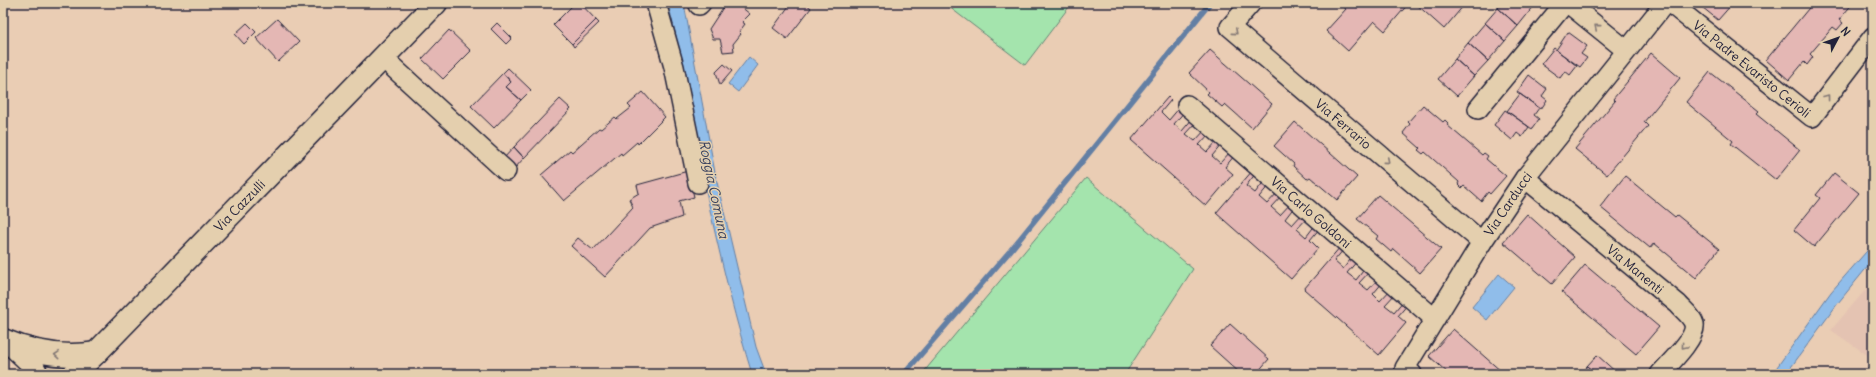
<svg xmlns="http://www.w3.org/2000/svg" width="1876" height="377" viewBox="0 0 1876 377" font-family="Delius,sans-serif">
  <rect width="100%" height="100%" fill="#eacdb4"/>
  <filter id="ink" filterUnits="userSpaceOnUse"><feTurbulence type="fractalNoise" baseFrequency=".025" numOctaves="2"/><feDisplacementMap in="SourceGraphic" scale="8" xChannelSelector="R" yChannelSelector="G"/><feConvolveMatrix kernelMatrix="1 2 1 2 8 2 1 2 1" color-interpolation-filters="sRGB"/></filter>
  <g filter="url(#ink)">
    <path fill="#e4c3b2" d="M1873 281V359L1831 330Z"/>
    <path fill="#a4e4ad" stroke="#638374" d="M944 3H1072L1025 65Z
      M1086 178 1193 269 1125 374H922Z"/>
    <path fill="#90bdea" stroke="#647fa4" d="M668 3H684L685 9 716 178 756 347 766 374H752C736 322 723 268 711 215 696 144 686 73 668 3Z
      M749 57 758 65 738 92 728 84Z
      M1873 244V260L1838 303 1786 374H1772L1831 292Z
      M1499 274 1514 287 1487 320 1472 307Z"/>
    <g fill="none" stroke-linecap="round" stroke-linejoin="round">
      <path stroke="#647fa4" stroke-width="5.5" d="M904 374 1010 251 1210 3"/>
    </g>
    <path fill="#e4b7b4" stroke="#22223b" d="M575 3H580L596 20 572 44 553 25Z
      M726 3H736L750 14 742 22 745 24 739 32 741 34 733 44 734 51 723 52 720 39H713L709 29Z
      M791 3H805L811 8 787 39 773 28Z
      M1339 3H1409L1385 31 1374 21 1348 51 1326 31 1346 9Z
      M1415 3H1462L1464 5 1444 29Z
      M1503 3H1531L1534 6 1518 26 1498 8Z
      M1697 3H1733L1718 20Z
      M1813 3H1853L1839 20 1843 23 1837 30 1833 27 1810 54 1813 57 1807 65 1804 62 1789 80 1766 60Z
      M1498 8 1518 26 1505 41 1485 23Z
      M277 19 299 42 278 62 256 38Z
      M596 20 599 23 574 47 572 44Z
      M247 23 256 32 244 44 235 34Z
      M497 23 512 38 506 44 491 29Z
      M1485 23 1505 41 1488 61 1468 43Z
      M449 30 471 51 443 79 422 59Z
      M1568 32 1587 46 1581 54 1587 58 1580 67 1556 50Z
      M1468 43 1488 61 1474 76 1455 59Z
      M1554 48 1577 66 1570 75 1565 71 1560 78 1541 64Z
      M1210 50 1272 104 1252 128 1225 104 1222 107 1207 94 1209 92 1189 73Z
      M1651 53 1680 78 1644 122 1648 126 1607 175 1575 149 1615 101 1613 99Z
      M1455 59 1474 76 1457 96 1438 79Z
      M724 64 732 71 720 85 716 72Z
      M508 68 531 90 521 100 506 87 511 82 503 73Z
      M1710 72 1759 111 1756 114 1800 150 1776 180 1731 144 1733 141 1686 102Z
      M503 73 511 82 506 87 521 100 494 128 471 106Z
      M1529 75 1547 89 1542 96 1547 100 1541 109 1517 92Z
      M643 92 665 117 638 144 637 142 622 155 621 153 564 201 541 175 570 150 572 152 599 128 601 129 615 117 617 119 631 108 628 105Z
      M1520 94 1539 108 1534 115 1539 119 1532 129 1507 111Z
      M1168 97 1171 100 1161 112 1169 120 1180 107 1185 111 1174 124 1182 131 1193 118 1197 122 1186 134 1195 141 1206 129 1210 133 1199 145 1207 152 1218 140 1222 144 1212 156 1220 163 1231 151 1235 155 1225 167 1233 174 1206 206 1131 140Z
      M560 99 571 109 524 158 514 147Z
      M1423 105 1443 122 1445 120 1448 123 1447 125 1482 155 1484 153 1488 156 1486 159 1506 176 1490 194 1488 192 1481 201 1464 186 1462 188 1458 184 1459 182 1425 152 1423 154 1418 150 1420 148 1403 133 1410 124 1408 122Z
      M1505 110 1529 127 1522 137 1517 133 1512 140 1494 125Z
      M1295 122 1357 177 1337 200 1310 177 1307 179 1293 166 1294 164 1274 146Z
      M514 147 524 158 515 168 504 158Z
      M1253 170 1256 173 1246 186 1255 193 1265 180 1270 184 1259 197 1267 204 1278 192 1282 195 1271 207 1280 215 1291 203 1295 206 1285 219 1292 225 1303 213 1308 217 1297 229 1306 237 1316 224 1320 228 1310 240 1318 248 1291 279 1216 213Z
      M688 171 694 197 679 201 682 217 650 228 605 277 571 246 578 238 593 250 633 207 629 199 639 193 637 185Z
      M1834 173 1859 193 1814 247 1794 230 1820 198 1816 195Z
      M1625 176 1675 217 1677 215 1719 249 1696 278 1654 243 1650 248 1600 207Z
      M1378 195 1441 249 1420 273 1393 249 1391 252 1376 239 1378 236 1357 219Z
      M1527 214 1575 257 1552 284 1503 242Z
      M1341 246 1344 249 1334 261 1343 269 1353 256 1358 260 1347 273 1356 280 1366 267 1370 271 1359 283 1368 290 1379 278 1383 282 1373 294 1380 301 1391 289 1396 293 1385 305 1394 312 1404 300 1408 304 1398 316 1406 323 1379 355 1304 289Z
      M1585 265 1659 327 1636 354 1562 292Z
      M1230 324 1269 359 1256 374H1241L1210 346Z
      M1453 329 1502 372 1500 374H1449L1429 356Z
      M1597 355 1618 374H1596L1587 366Z
      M1587 366 1596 374H1580Z"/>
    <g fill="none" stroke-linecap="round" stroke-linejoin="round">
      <defs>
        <g id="minor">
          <path d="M656 3 674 67 698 183"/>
          <path id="s1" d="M1251 3 1230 27 1482 242"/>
          <path d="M1568 3 1626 50"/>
          <path id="s2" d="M1670 3 1812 117 1873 37"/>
          <path d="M699 5 701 3"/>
          <path d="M383 58 506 171"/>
          <path id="s3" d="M1187 105 1435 319"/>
          <path d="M1478 109 1565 3"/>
          <path id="s4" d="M1525 178 1678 304C1683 310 1692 316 1694 324 1697 337 1669 364 1660 374"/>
          <path id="s5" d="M1412 374 1405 368 1482 242 1525 178 1665 3"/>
        </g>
        <g id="tertiary">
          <path id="s6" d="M74 374 96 353 436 3"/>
        </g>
        <path id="trunk" d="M3 340C33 353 64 358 96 353
          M13 346 30 362 37 374"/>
      </defs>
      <use href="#minor" stroke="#22223b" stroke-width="22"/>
      <use href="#tertiary" stroke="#22223b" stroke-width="25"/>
      <use href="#trunk" stroke="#22223b" stroke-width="25"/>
      <use href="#minor" stroke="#e4cfae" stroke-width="19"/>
      <use href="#tertiary" stroke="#e4cfae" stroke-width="22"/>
      <use href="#trunk" stroke="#e4cfae" stroke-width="22"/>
    </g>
    <defs><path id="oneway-chevron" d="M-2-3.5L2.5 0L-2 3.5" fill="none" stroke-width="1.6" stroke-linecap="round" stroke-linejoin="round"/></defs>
    <g stroke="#837874">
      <use href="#oneway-chevron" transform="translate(1597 27) rotate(-140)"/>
      <use href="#oneway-chevron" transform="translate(1235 32) rotate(41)"/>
      <use href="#oneway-chevron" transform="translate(1827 97) rotate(-53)"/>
      <use href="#oneway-chevron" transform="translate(1387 161) rotate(40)"/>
      <use href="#oneway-chevron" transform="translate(1684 346) rotate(130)"/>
      <use href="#oneway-chevron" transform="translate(57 355) rotate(-175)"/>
    </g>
  </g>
  <g text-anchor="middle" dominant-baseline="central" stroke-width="3" stroke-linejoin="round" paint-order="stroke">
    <g font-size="13" fill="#22223b" stroke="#e4cfae">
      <text stroke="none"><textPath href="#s2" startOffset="105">Via Padre Evaristo Cerioli</textPath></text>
      <text stroke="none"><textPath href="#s1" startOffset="181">Via Ferrario</textPath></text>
      <text stroke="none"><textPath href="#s5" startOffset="203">Via Carducci</textPath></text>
      <text stroke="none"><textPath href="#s6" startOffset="236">Via Cazzulli</textPath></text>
      <text stroke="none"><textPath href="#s3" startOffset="164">Via Carlo Goldoni</textPath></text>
      <text stroke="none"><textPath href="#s4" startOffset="143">Via Manenti</textPath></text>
    </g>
    <g font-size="14" font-style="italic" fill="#38415e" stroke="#e4cfae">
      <text transform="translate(714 189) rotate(78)">Roggia Comuna</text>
    </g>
  </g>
  <rect width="1876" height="377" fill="none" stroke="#e4cfae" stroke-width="16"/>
  <rect x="8" y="8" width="1860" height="361" fill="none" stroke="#22223b" stroke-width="1.5" filter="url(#ink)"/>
  <g transform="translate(1838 38) rotate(49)" stroke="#e4cfae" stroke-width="3" paint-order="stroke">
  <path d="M0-3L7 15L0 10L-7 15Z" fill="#22223b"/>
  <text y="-6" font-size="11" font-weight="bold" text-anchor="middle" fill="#22223b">N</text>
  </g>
</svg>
